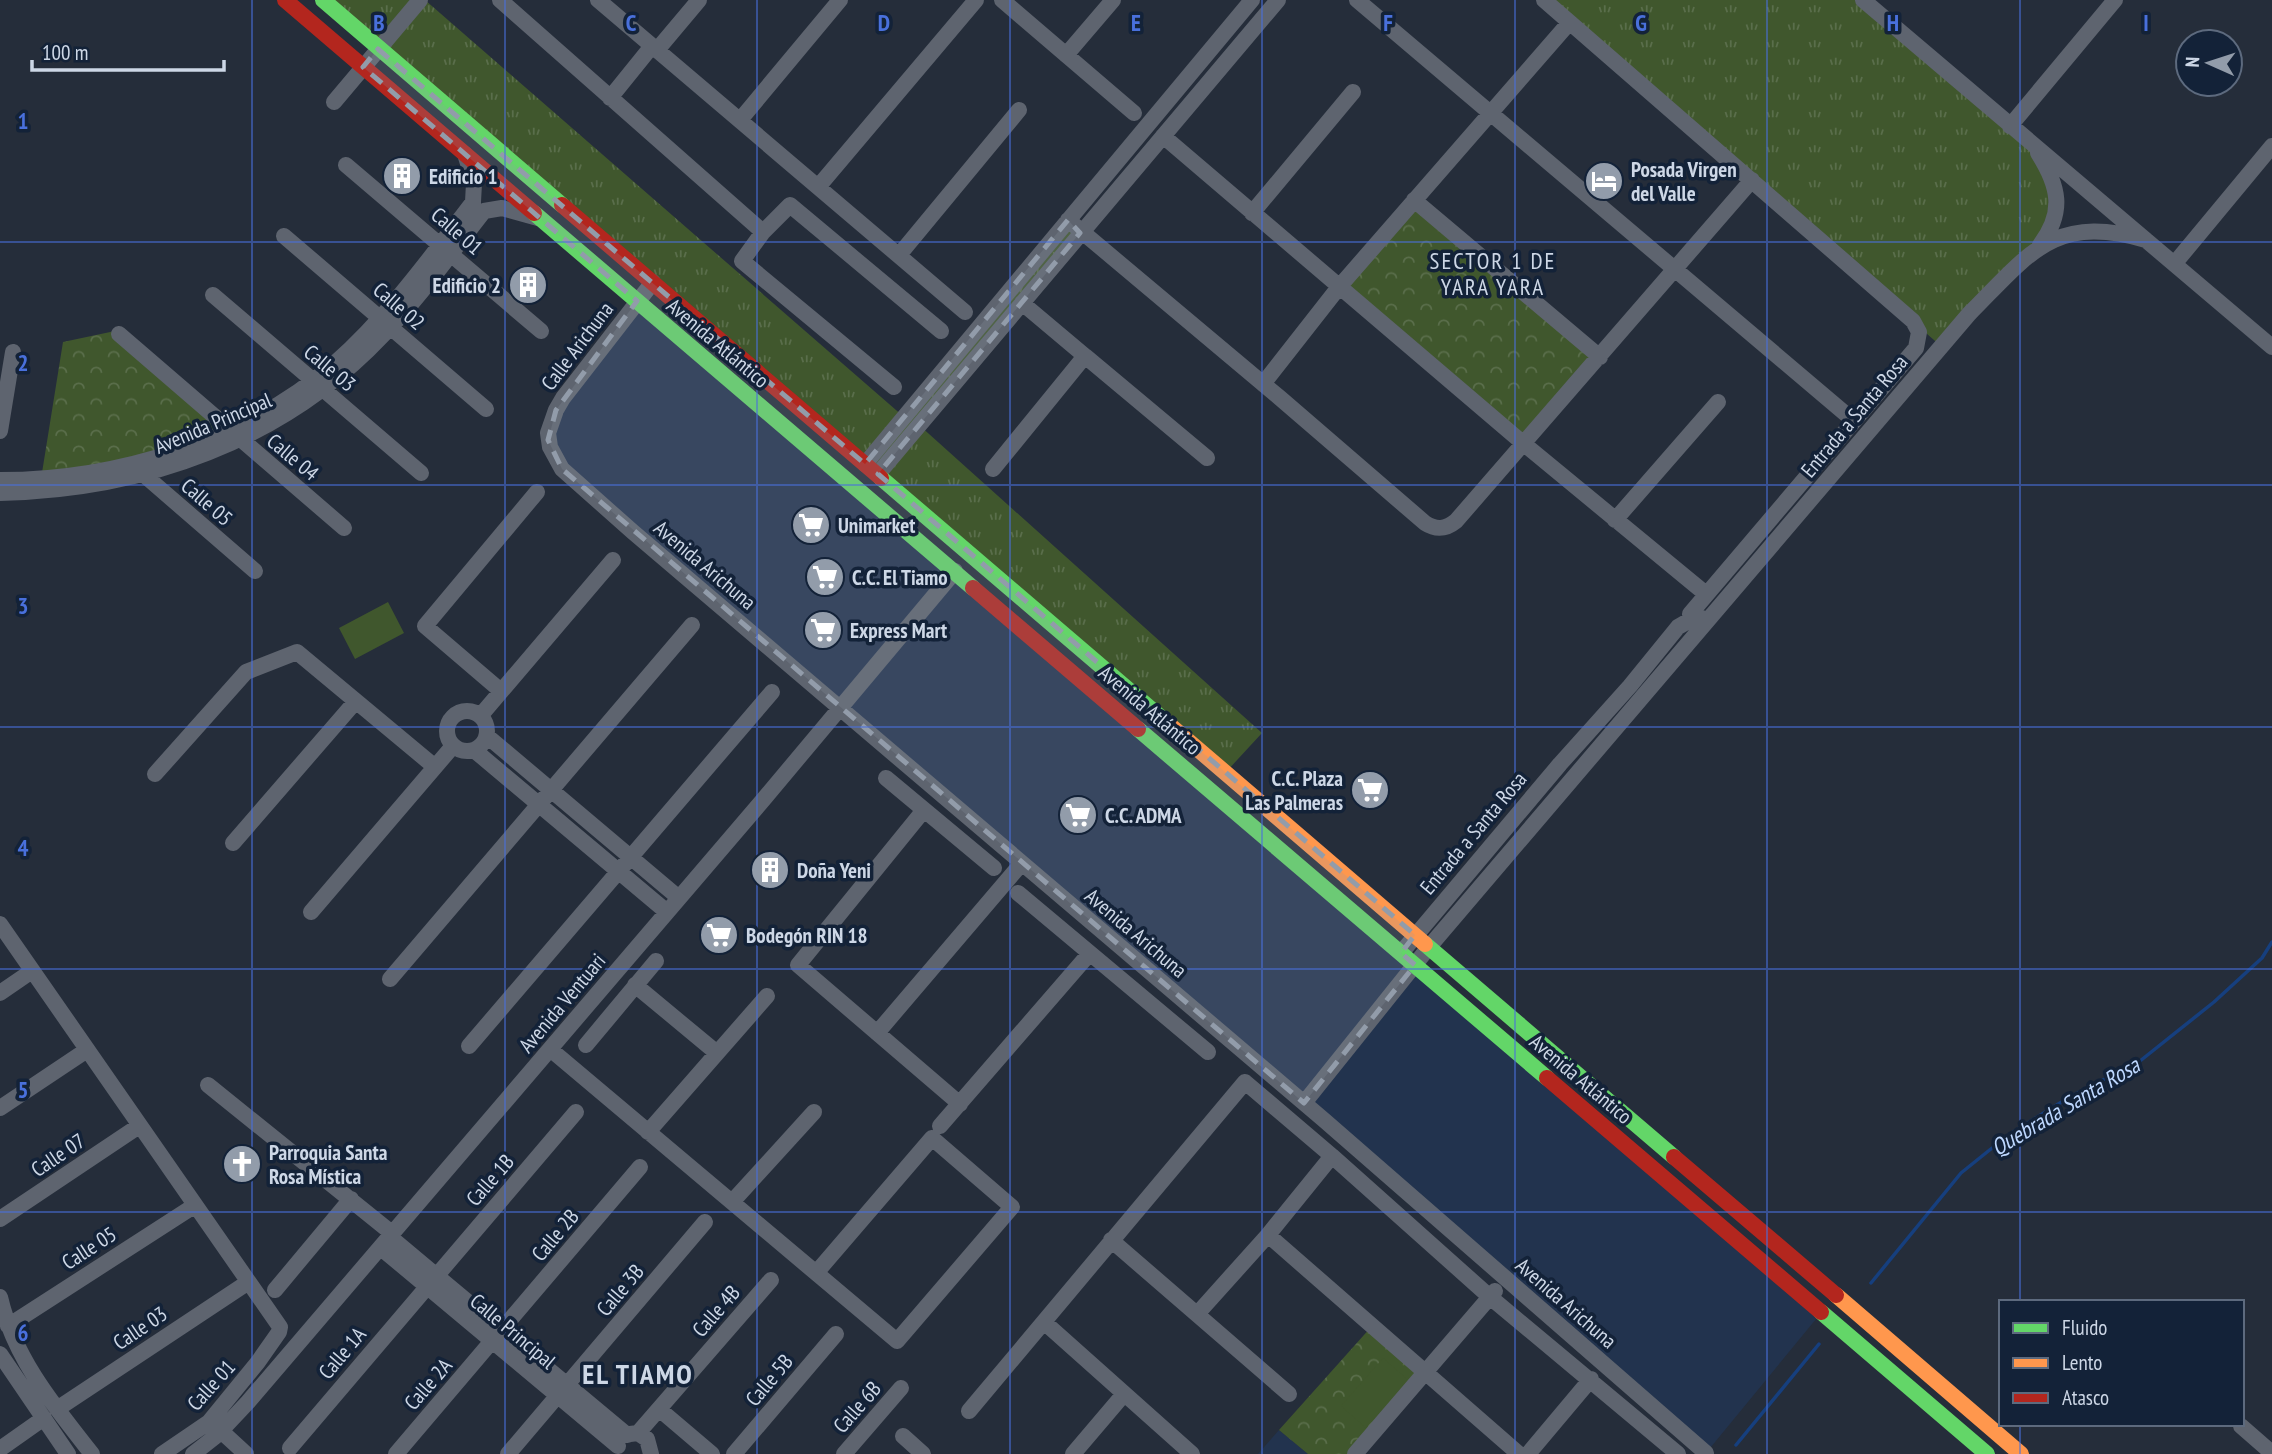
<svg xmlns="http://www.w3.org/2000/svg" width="2272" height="1454" viewBox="0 0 2272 1454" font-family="'PT Sans Narrow',sans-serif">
  <defs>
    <pattern id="grass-tufts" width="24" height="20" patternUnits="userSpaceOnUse" patternTransform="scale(1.75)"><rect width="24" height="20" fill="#40572d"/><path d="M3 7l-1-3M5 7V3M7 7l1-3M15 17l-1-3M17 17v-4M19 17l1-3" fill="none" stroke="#5a6e4b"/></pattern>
    <pattern id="park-crowns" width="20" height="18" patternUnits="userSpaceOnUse" patternTransform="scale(1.75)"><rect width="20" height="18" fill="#40572d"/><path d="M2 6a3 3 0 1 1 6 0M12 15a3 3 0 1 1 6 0" fill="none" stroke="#5a6e4b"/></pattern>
  </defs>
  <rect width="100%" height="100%" fill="#252d3a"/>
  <path fill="#22334e" d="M637 301 1821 1313 1706 1453 573 481 548 433Z
    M1279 1430 1308 1454H1258Z"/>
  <path fill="url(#grass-tufts)" d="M323 0H425L904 417 1068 220 1080 233 919 425 1262 733 1226 772Z
    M1544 0H1863L2034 145 2056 219 1942 347Z"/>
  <path fill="url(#park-crowns)" d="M1414 200 1600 357 1524 444 1339 287Z
    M115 331 228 430 208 438 41 479 63 342Z
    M1372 1326 1425 1373 1355 1454H1308L1279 1430Z"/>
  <path fill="#40572d" d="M388 602 404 633 355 659 339 628Z
    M1383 1358 1408 1380 1366 1428 1341 1406Z"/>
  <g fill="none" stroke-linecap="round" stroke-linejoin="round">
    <path stroke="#163f7e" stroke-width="3.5" d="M1871 1283 1961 1173 2007 1136 2068 1098 2140 1061 2214 1002 2262 958 2272 942
      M1736 1445 1819 1344"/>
    <path stroke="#5e646f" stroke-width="16" d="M500 0 763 232 742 261 894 387
      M598 0 965 312
      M1002 0 1134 113
      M1357 0 1854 421
      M1544 0 1913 321 1919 332 1916 348 1690 614
      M1863 0 2272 347
      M657 50 699 0
      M1066 55 1113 0
      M610 98 652 46
      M334 102 420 0
      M740 120 840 0
      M2010 126 2115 0
      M1163 136 1524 444 1706 594
      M2038 153C2059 186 2065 212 2040 245
      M346 165 541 331
      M818 187 976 0
      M1414 200 1600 357
      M1252 213 1353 92
      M1068 220 1280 398 1425 523C1436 530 1445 530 1456 521L1752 180
      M763 232 790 205 941 331
      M284 236 486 409
      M899 255 1019 110
      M2175 263 2272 146
      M653 282 563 398 556 410 548 433 550 447 562 469 633 532 1324 1120 1706 1453
      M213 295 421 473
      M119 334 344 528
      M1085 356 1207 458
      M1263 384 1339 287 1569 23
      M0 431 13 352
      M865 464 1252 0
      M141 468 143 474 255 571
      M993 469 1085 356 1022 303
      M878 474 1278 0
      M0 480C117 480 246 441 335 363 388 316 430 258 473 202L474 183 465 154
      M0 493C144 490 283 441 383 335 420 297 451 253 484 211L502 208 538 218
      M1615 520 1718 402
      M501 691 425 626 537 492
      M447 731a20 20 0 1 1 40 0a20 20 0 1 1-40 0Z
      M481 715 613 560
      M487 736 679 898
      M474 750 667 912
      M155 774 246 672 297 652 435 767
      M886 778 994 868
      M924 810 798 965 960 1104
      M233 843 356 701
      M1018 893 1208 1052
      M311 912 453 746
      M0 924 280 1327 279 1332 258 1362 209 1422 162 1454
      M1401 953 1560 764 1630 686 1678 627 1690 620 1702 618
      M390 979 692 625
      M635 985 717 1053
      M0 993 32 971
      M877 1033 1022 863
      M586 1045 656 961
      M469 1046 772 692
      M550 1049 897 1341 1012 1207 932 1138 816 1273
      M208 1085 393 1234
      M1304 1103 1429 947 1969 314C2029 254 2054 213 2146 240
      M0 1108 87 1050
      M940 1126 1090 953
      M648 1132 767 996
      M732 1202 814 1112
      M0 1219 139 1126
      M1268 1235 1519 1454
      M390 1237 627 1435
      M1111 1240 1289 1394
      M381 1248 618 1446
      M275 1290 351 1199
      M0 1297C14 1358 54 1406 92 1454
      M1198 1313 1268 1235 1332 1156
      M1044 1322 1192 1454
      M8 1326 194 1206
      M0 1354 68 1454
      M57 1409 247 1283
      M659 1409 712 1454
      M969 1411 1245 1082 1332 1156 1490 1297 1678 1454
      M2241 1426 2272 1453
      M221 1431 246 1454
      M638 1433 771 1280
      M630 1434 638 1433 647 1439 651 1454
      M903 1436 923 1454
      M290 1448 576 1112
      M0 1449 44 1418
      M193 1454 216 1436 248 1402 763 800 955 571
      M396 1454 640 1167
      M508 1454 705 1222
      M734 1454 836 1334
      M844 1454 901 1388
      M1073 1454 1124 1394
      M1355 1454 1495 1291
      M1528 1454 1591 1379"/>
    <path stroke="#63d668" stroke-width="16" d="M323 0 562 205
      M534 213 973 588
      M881 478 1165 721
      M1138 729 1547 1078
      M1425 944 1674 1157
      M1821 1312 1987 1454"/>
    <path stroke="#ff974d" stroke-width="16" d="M1165 721 1425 944
      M1836 1295 2021 1454"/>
    <path stroke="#b3261e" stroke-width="16" d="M285 0 534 213
      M562 205 881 478
      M973 588 1138 729
      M1547 1078 1821 1312
      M1674 1157 1836 1295"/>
  </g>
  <path fill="#929caa" fill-opacity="0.2" stroke="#929caa" stroke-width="5" stroke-dasharray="14 9" stroke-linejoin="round" d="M378 49 865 464 1068 220 1080 233 878 474 1415 935 1401 953 1415 965 1304 1103 562 469 548 440 556 410 637 301 363 67Z"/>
  <path fill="none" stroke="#4970dc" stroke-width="2" stroke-opacity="0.55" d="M252 0V1454M505 0V1454M757 0V1454M1010 0V1454M1262 0V1454M1515 0V1454M1767 0V1454M2020 0V1302M0 242H2272M0 485H2272M0 727H2272M0 969H2272M0 1212H2272M2020 1424V1454"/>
  <defs>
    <symbol id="building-disc" viewBox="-11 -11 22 22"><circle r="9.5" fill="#929caa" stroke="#132238"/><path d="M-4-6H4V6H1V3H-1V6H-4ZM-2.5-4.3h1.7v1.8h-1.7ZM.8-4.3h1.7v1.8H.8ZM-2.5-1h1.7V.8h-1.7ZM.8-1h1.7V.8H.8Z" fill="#fff"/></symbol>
    <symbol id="hotel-disc" viewBox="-11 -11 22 22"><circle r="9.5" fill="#929caa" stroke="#132238"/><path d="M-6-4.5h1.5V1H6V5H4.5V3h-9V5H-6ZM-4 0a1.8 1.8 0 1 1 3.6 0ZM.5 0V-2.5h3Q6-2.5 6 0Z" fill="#fff"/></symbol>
    <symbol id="supermarket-disc" viewBox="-11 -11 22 22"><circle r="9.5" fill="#929caa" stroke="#132238"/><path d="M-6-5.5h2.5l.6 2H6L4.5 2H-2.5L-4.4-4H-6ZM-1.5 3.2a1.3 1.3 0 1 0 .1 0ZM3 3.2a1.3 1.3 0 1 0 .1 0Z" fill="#fff"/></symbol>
    <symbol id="church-disc" viewBox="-11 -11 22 22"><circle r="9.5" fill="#929caa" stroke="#132238"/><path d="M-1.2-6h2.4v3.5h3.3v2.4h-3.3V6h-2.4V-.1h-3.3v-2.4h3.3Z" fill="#fff"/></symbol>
  </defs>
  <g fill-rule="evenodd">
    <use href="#building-disc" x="380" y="154" width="44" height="44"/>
    <use href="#hotel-disc" x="1582" y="159" width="44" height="44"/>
    <use href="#building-disc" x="506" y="263" width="44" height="44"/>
    <use href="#supermarket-disc" x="789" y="503" width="44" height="44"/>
    <use href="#supermarket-disc" x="803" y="555" width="44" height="44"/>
    <use href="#supermarket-disc" x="801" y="608" width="44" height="44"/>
    <use href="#supermarket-disc" x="1348" y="768" width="44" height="44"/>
    <use href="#supermarket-disc" x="1056" y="793" width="44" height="44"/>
    <use href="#building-disc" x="748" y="848" width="44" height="44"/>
    <use href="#supermarket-disc" x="697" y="913" width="44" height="44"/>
    <use href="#church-disc" x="220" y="1142" width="44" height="44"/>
  </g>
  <g text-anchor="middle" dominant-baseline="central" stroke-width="7" stroke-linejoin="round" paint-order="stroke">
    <g font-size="21" font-weight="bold" fill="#cdd7e6" stroke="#132238" text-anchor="start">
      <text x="1631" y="169">Posada Virgen<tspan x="1631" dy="24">del Valle</tspan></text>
      <text x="429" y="176">Edificio 1</text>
      <text x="501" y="285" text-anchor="end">Edificio 2</text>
      <text x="838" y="525">Unimarket</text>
      <text x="852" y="577">C.C. El Tiamo</text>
      <text x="850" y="630">Express Mart</text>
      <text x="1343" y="778" text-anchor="end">C.C. Plaza<tspan x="1343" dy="24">Las Palmeras</tspan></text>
      <text x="1105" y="815">C.C. ADMA</text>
      <text x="797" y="870">Doña Yeni</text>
      <text x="746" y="935">Bodegón RIN 18</text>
      <text x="269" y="1152">Parroquia Santa<tspan x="269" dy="24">Rosa Mística</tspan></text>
    </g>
    <g font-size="21" fill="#cdd7e6" stroke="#132238">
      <text transform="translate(457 231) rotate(41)">Calle 01</text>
      <text transform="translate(399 306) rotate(41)">Calle 02</text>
      <text transform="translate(718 343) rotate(40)">Avenida Atlántico</text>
      <text transform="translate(577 346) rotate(-53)">Calle Arichuna</text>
      <text transform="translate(330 368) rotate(40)">Calle 03</text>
      <text transform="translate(1854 416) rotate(-50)">Entrada a Santa Rosa</text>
      <text transform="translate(213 423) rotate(-23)">Avenida Principal</text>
      <text transform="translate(293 457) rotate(40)">Calle 04</text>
      <text transform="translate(207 502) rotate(41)">Calle 05</text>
      <text transform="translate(705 565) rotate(40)">Avenida Arichuna</text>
      <text transform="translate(1150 710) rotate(40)">Avenida Atlántico</text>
      <text transform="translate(1473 833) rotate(-50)">Entrada a Santa Rosa</text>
      <text transform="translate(1136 933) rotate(40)">Avenida Arichuna</text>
      <text transform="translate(562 1003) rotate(-50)">Avenida Ventuari</text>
      <text transform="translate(1581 1079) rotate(40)">Avenida Atlántico</text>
      <text transform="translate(58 1155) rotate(-34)">Calle 07</text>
      <text transform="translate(490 1180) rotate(-49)">Calle 1B</text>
      <text transform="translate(555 1235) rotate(-50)">Calle 2B</text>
      <text transform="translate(89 1248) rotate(-33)">Calle 05</text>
      <text transform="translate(620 1290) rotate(-50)">Calle 3B</text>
      <text transform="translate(1566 1303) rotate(41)">Avenida Arichuna</text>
      <text transform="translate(716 1311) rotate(-49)">Calle 4B</text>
      <text transform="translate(140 1328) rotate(-34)">Calle 03</text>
      <text transform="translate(513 1331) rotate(40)">Calle Principal</text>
      <text transform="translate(342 1353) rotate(-50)">Calle 1A</text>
      <text transform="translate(769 1380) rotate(-50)">Calle 5B</text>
      <text transform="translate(428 1384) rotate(-49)">Calle 2A</text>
      <text transform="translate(211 1385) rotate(-48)">Calle 01</text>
      <text transform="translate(857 1407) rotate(-49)">Calle 6B</text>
    </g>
    <g font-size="23" letter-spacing="2" fill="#cdd7e6" stroke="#132238">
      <text x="1493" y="260">SECTOR 1 DE<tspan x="1493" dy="26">YARA YARA</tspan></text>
    </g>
    <g font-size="23" font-style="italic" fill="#bed8ff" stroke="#132238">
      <text transform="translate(2065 1106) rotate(-31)">Quebrada Santa Rosa</text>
    </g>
    <g font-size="28" font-weight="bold" letter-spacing="2" fill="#cdd7e6" stroke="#132238">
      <text x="638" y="1373">EL TIAMO</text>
    </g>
  </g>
  <g font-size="23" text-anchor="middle" font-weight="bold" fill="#4970dc" stroke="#132238" stroke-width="7" stroke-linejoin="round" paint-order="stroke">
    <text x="379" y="31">B</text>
    <text x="631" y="31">C</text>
    <text x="884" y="31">D</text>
    <text x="1136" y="31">E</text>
    <text x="1388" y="31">F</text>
    <text x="1641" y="31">G</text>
    <text x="1893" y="31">H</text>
    <text x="2146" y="31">I</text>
    <text x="23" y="129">1</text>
    <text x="23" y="371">2</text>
    <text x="23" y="614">3</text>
    <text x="23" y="856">4</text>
    <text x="23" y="1098">5</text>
    <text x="23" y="1341">6</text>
  </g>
  <rect x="1999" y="1300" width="245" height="126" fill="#132238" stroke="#5d6a7e" stroke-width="2"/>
  <rect x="2013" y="1323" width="35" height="10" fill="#63d668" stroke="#5d6a7e" stroke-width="2"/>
  <text x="2062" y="1335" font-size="21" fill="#cdd7e6">Fluido</text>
  <rect x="2013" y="1358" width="35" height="10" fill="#ff974d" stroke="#5d6a7e" stroke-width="2"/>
  <text x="2062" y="1370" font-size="21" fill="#cdd7e6">Lento</text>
  <rect x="2013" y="1393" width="35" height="10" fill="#b3261e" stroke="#5d6a7e" stroke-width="2"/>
  <text x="2062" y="1405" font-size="21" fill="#cdd7e6">Atasco</text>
  <g transform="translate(2209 63) rotate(273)"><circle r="33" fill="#132238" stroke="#5d6a7e" stroke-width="2"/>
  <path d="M0-5L12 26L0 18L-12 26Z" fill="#929caa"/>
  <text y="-10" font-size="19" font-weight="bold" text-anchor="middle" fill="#cdd7e6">N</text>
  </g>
  <path d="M32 60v10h192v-10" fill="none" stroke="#cdd7e6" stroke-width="3.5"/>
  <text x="42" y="60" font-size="21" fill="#cdd7e6" stroke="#132238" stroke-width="5" paint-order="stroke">100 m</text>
</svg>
